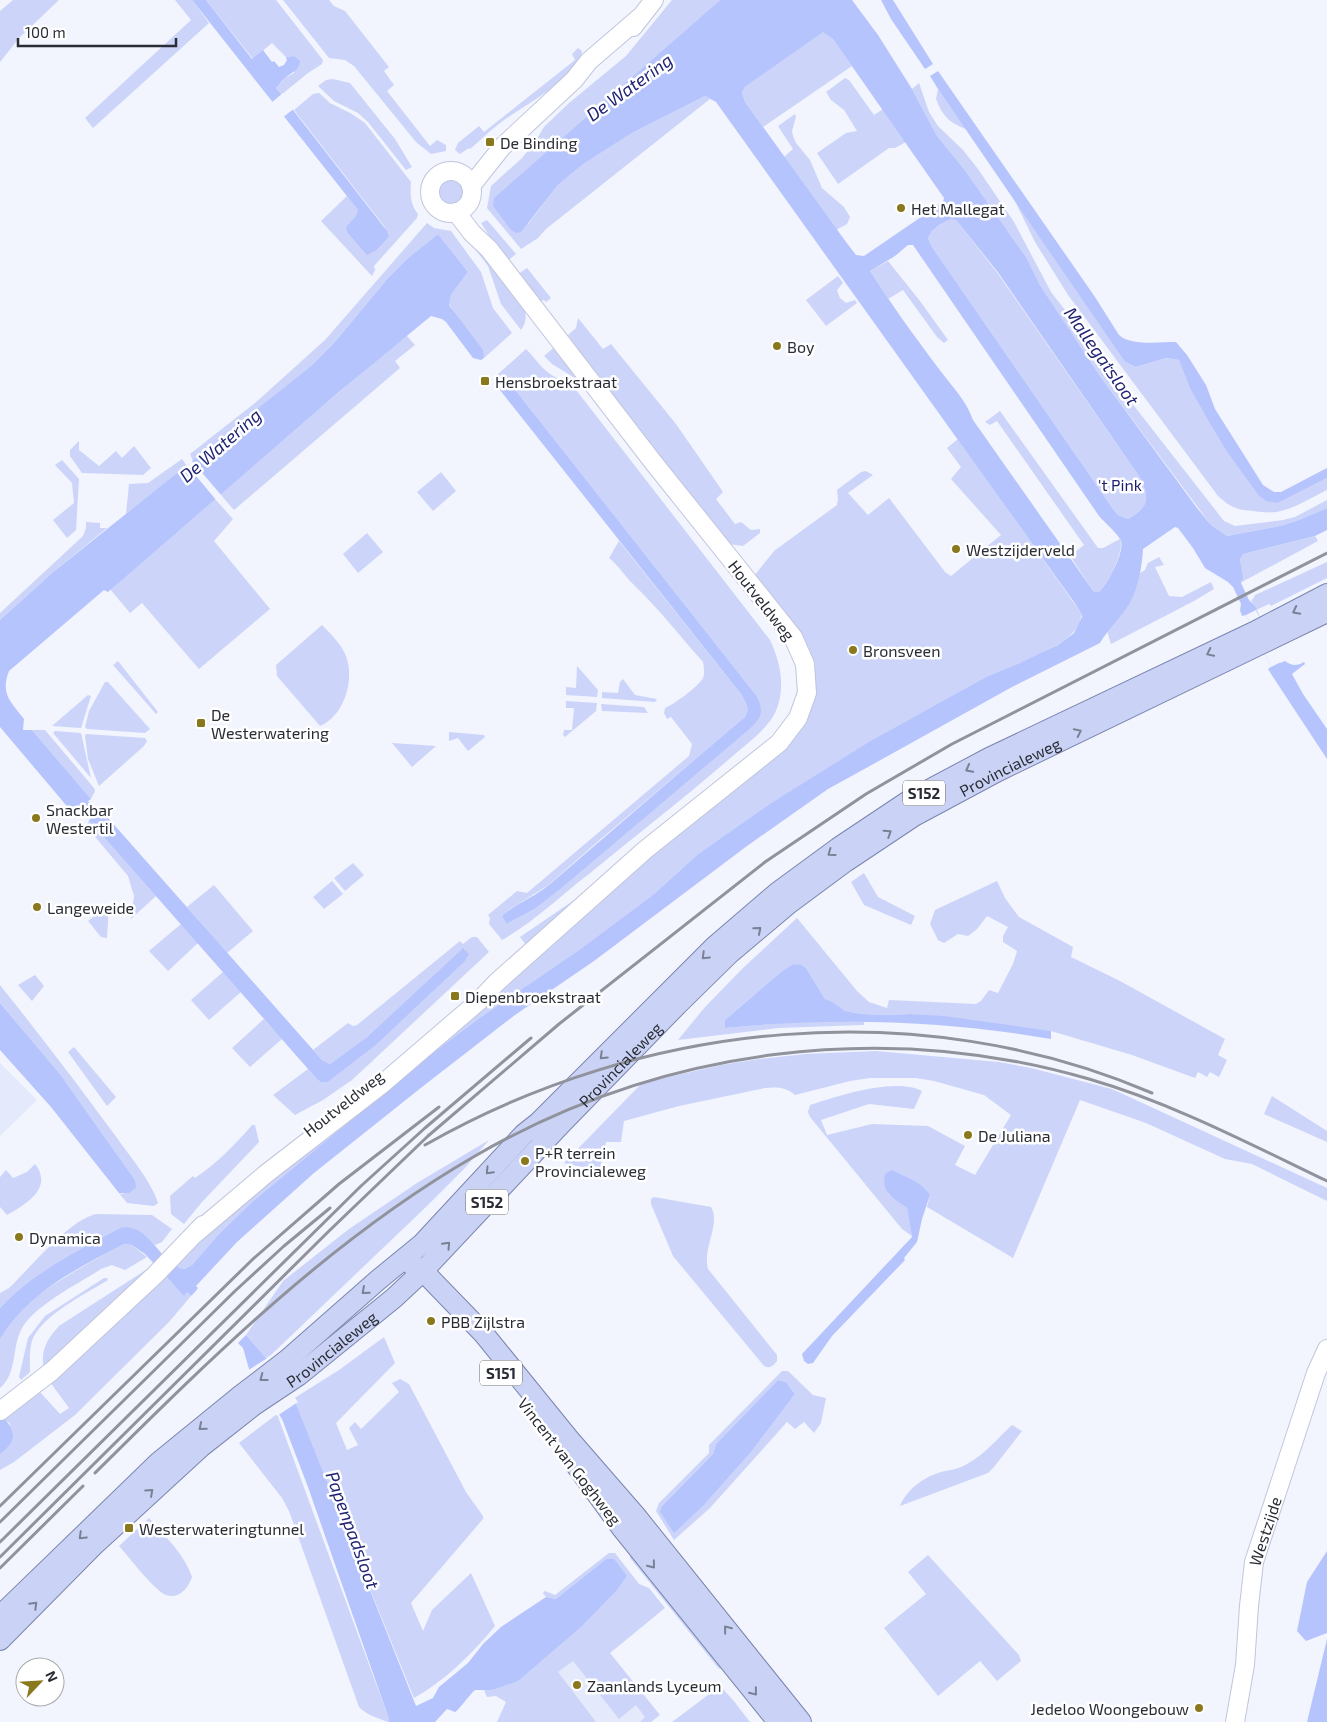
<svg xmlns="http://www.w3.org/2000/svg" width="1327" height="1722" viewBox="0 0 1327 1722" font-family="'Exo 2',sans-serif">
  <rect width="100%" height="100%" fill="#f2f4fe"/>
  <path fill="#e4e9fb" d="M0 1063 37 1100 0 1136Z
    M569 1655 640 1696 649 1722H517Z"/>
  <path fill="#ccd5f9" fill-rule="evenodd" d="M13 0H59L20 37 0 62V11Z
    M175 0H192L209 23 93 128 85 118 191 20Z
    M206 0H276L323 60 322 64 308 73 281 95 276 88 285 78 294 73V56L286 57 272 43 253 59Z
    M283 0H329L334 6 345 11 389 67 384 71 394 85 387 91 430 146 437 140 446 145V151L431 154 416 142 354 66 345 60 329 58Z
    M672 0H720L495 198 528 224 558 185 582 165 632 133 705 96 710 99 546 229 538 238 521 249 487 208 491 186 522 158 535 142 544 127 569 103 626 56Z
    M823 31 833 39 852 66 763 127 745 102 742 91 745 87Z
    M578 48 582 51C583 75 518 109 500 123 489 131 480 141 470 149L469 148 460 154 455 150 458 143 479 126 484 132 575 60 572 54Z
    M845 78 849 80 874 115 883 109 906 142 895 148H889L838 184 817 153 846 133 857 131 844 110 831 100 826 92Z
    M333 79 350 83 395 139 412 167 406 170 368 122 358 113 334 101 318 86 326 80Z
    M919 83 929 112 938 126 963 150 978 169 1014 222 1051 292 1092 345 1131 402 1224 521 1235 526 1283 520 1295 517 1327 500V508L1299 520 1280 526 1227 536 1211 525 1100 376 1040 285 1026 257 964 169 937 136 912 89Z
    M938 89 966 129C948 122 943 116 936 99Z
    M319 93 330 103 352 114 365 123 411 182C410 194 410 204 418 214L417 218 374 266 375 270 372 276 321 221 347 196 358 210 357 216 346 227 377 250 389 237 384 226 294 110 313 94Z
    M795 114 796 117 792 131 793 136 796 143 810 160 822 188 844 207 850 217 847 224 836 230 784 157 793 149 778 126Z
    M437 192a13 13 0 1 1 26 0a13 13 0 1 1-26 0Z
    M1013 197 1125 362 1136 367 1166 358 1179 360 1246 478 1258 495 1278 503 1327 478V490C1311 498 1294 509 1276 512 1269 513 1260 512 1253 511 1236 510 1230 507 1218 496L1068 295 1035 242Z
    M951 219 956 220 996 271 1141 479C1150 499 1148 508 1128 519L1118 515 1113 509 932 247 928 238 932 231 939 225Z
    M487 220 516 254 506 262 481 223Z
    M427 223 434 228 451 231 481 272 493 308 512 333 484 358 449 304 451 295 468 272 438 234 408 258 388 278 334 343 311 366 193 461 190 454 255 403 325 340Z
    M468 233 524 308C527 317 526 323 521 330L501 304 488 266 465 236Z
    M888 261 920 301 948 340 944 343 937 337 903 290 888 299 870 271Z
    M527 268 551 298 546 302 544 300 538 302 517 275Z
    M838 276 843 283 837 290 840 298 846 303 855 300 857 303 826 326 806 300Z
    M578 318 603 349 611 344 676 424 721 489 723 492 716 499 735 524 741 522 751 530 760 529V533L743 546 729 544 597 377 568 335 576 328Z
    M406 335 415 345 395 361 400 368 234 510 220 494Z
    M557 345 733 576 578 380 552 364 544 356Z
    M526 349C535 358 543 371 555 377 561 380 567 382 573 386L770 640C781 663 786 689 775 713 767 730 741 748 727 761 682 800 635 836 589 874 560 896 534 922 502 940L489 924 490 918 488 915 517 891 527 893 689 756 692 744 671 717 667 719 664 713 665 708C673 705 699 686 703 678 705 673 704 668 703 662 680 636 658 608 633 584 624 575 619 566 609 558L619 541 741 694 746 703 748 710 745 717 739 722 602 838 547 886 510 909 502 916 506 924 746 732 756 695 505 377 497 375Z
    M1000 411 1098 548H1103L1120 539C1125 551 1108 583 1099 592H1094L1070 556 1084 545 997 421 990 425 985 422Z
    M958 439 1081 613C1085 643 1011 667 988 676L765 807 698 854 654 894 579 950 478 1019 430 1055 253 1201 219 1234 192 1265 184 1269 176 1267 197 1241 595 902 794 737 806 721 812 707 816 688 813 666 754 576 774 551 837 505 838 499 837 490 861 472 866 471 873 475 848 493 868 515 889 498 945 572 951 576 1001 535 951 479 961 467 947 448Z
    M79 441V450L99 466 116 451 122 458 134 446 151 468 143 475 82 473 70 456V450Z
    M182 459 187 466 126 514 129 484 148 483Z
    M62 460 79 479 76 530 67 538 53 520 74 503 72 483 55 465Z
    M441 472 456 491 433 511 417 492Z
    M215 499 233 519 214 541 270 609 199 669 142 603 130 613 110 589Z
    M86 522 100 523V528H107L52 573 0 620V613L83 536 86 528Z
    M367 533 383 552 358 573 343 554Z
    M1315 536 1318 541 1242 582V578L1240 559 1243 554Z
    M1159 557 1164 565 1155 567 1169 596 1182 597 1211 582 1214 589 1194 601 1111 644 1107 631 1131 600 1140 573 1145 570 1148 563Z
    M1327 562V578L1271 606 1269 604 1256 610 1251 600 1253 599 1255 595Z
    M322 625C331 634 341 644 346 656 355 680 344 716 320 726L277 676 276 665Z
    M118 661 158 712 156 714 113 665Z
    M577 666 598 690 597 697 566 695V687L576 688Z
    M623 679 635 695 657 699 655 702 602 698V692L618 693 620 682Z
    M105 682H108L150 729 145 733 87 729 85 727 89 711Z
    M88 695 91 696 81 728 52 726Z
    M566 701 597 703 596 711 565 737 563 735 564 730H572L574 708H566Z
    M601 704 644 707 648 713 602 711Z
    M32 730H45L94 788 95 791 91 799Z
    M55 731 81 733 91 778 53 733Z
    M449 732 484 735 485 737 468 751 458 738 449 741Z
    M86 734 145 738 147 741 144 746 99 786 88 759 85 736Z
    M392 743 436 746 412 767Z
    M90 819 156 896 131 919 134 896 128 876 86 826Z
    M353 863 364 875 345 891 334 878Z
    M864 873 878 897 915 916 911 925 864 905 851 882Z
    M605 879 526 945 520 937Z
    M332 881 343 894 324 909 313 897Z
    M997 881 1005 898 1019 917 1073 947 1071 957 1120 981 1225 1039 1218 1055 1227 1060 1219 1077 1210 1072 1207 1077 1198 1072 1195 1078 1132 1055 1051 1031 910 1014 887 1015 862 1014 845 1011 833 1002 825 999 806 968 793 964 782 971 725 1020V1028C771 1024 818 1019 864 1022V1025L778 1028 678 1040 705 1007 742 969 797 918 857 991 869 1002 887 1008 889 1000 976 1004 981 1001 989 990 998 993 1013 964 1017 951 1003 942V936L1008 927 987 916 977 929 968 936 958 934 944 943 938 940 930 924 935 910Z
    M214 885 253 931 227 953 187 907Z
    M109 904 107 938 101 937 88 921Z
    M181 924 198 943 168 971 149 951Z
    M472 937H477L489 952 352 1080 323 1100 295 1115 273 1095 308 1069 316 1078 328 1082 375 1046 438 986 468 954 464 949 367 1037 330 1064 322 1060 313 1050 348 1023 353 1026 357 1025 460 941 463 944Z
    M223 972 241 992 209 1020 191 1000Z
    M35 975 44 986 32 1001 18 985Z
    M0 985C40 1035 79 1086 117 1138 129 1155 153 1184 158 1203L154 1206 127 1203 119 1193 123 1194 135 1180 60 1074 0 1003Z
    M264 1019 282 1039 250 1067 232 1048Z
    M74 1047 116 1097 107 1106 68 1052Z
    M876 1051 999 1062 1031 1068 1112 1089 1327 1188V1201L1252 1164 1225 1159 1146 1123 1080 1100 1013 1258 927 1207 930 1195 887 1193 907 1208 912 1236 902 1229 810 1117 808 1112 810 1105C838 1096 895 1077 922 1091L914 1109 869 1104 821 1120 827 1135 872 1124 928 1126 965 1146 955 1165 975 1175 1011 1115 984 1095 934 1081 916 1078H870L850 1081 795 1095C786 1087 776 1087 765 1088L679 1106 624 1121 621 1142H606L600 1168 623 1173 622 1176 564 1163 642 1083 721 1065 759 1059 805 1054Z
    M1272 1096 1327 1131V1142L1264 1114Z
    M252 1125H255L259 1142 202 1202 184 1224 171 1214 170 1196 193 1176 195 1178C217 1163 235 1145 252 1125Z
    M489 1140 464 1169 427 1206 271 1355 266 1358 246 1335 283 1281 349 1229 417 1183Z
    M35 1164C54 1188 25 1205 7 1215L0 1207V1177L6 1170 13 1178 27 1172Z
    M654 1197 711 1207C721 1224 702 1249 708 1269L777 1355V1361C773 1366 770 1369 764 1366L673 1256 651 1204V1199Z
    M96 1214 152 1215 172 1229 162 1242 155 1245 144 1235 120 1228C78 1250 32 1273 0 1308V1293L9 1288C30 1268 69 1220 96 1214Z
    M124 1244 132 1245 147 1257 125 1270 112 1265 101 1269C78 1284 33 1306 21 1330 12 1348 17 1374 0 1388 0 1377 0 1346 0 1338 11 1303 92 1261 124 1244Z
    M155 1264 44 1369C40 1351 47 1339 59 1326Z
    M164 1275 184 1295 187 1292 191 1296 169 1322 75 1415 14 1462 0 1470V1454L10 1424 5 1419 39 1391 60 1414 69 1408 50 1382Z
    M104 1278H107L108 1280C86 1294 41 1315 32 1341 29 1351 30 1362 30 1372L21 1380 19 1377 28 1338 45 1316Z
    M384 1337 395 1363 336 1423 347 1450 358 1445 349 1428 355 1422 361 1429 399 1392 392 1383 400 1379 409 1384 466 1492 483 1516V1519L411 1603 423 1631 432 1610 471 1573 495 1626C472 1654 446 1680 414 1698L293 1399 339 1370Z
    M782 1371H788L813 1395 826 1398 821 1423 814 1433 804 1422 795 1429 787 1422 710 1508 674 1540 656 1511 659 1503 709 1453V1445ZM778 1380 786 1382 795 1394 752 1451 705 1504 662 1506 713 1454 716 1444Z
    M277 1414 389 1719 388 1722C377 1718 367 1715 359 1707L289 1511 282 1498 239 1443Z
    M1012 1425 1022 1431 994 1467 988 1473 900 1506C907 1489 924 1477 941 1472 950 1470 959 1469 967 1464 984 1455 998 1438 1012 1425Z
    M149 1518C165 1537 184 1553 192 1577 189 1587 179 1600 166 1595 154 1590 129 1557 119 1546Z
    M609 1553H615L639 1584 649 1588 665 1608 610 1653 660 1715 651 1722H640L645 1717 636 1705 619 1719 573 1661 558 1672 596 1722H497L506 1702 496 1696 487 1697 484 1690H492L608 1599 627 1576 606 1559 556 1599 546 1597 543 1593 545 1591 555 1595Z
    M630 1554 727 1667 719 1669 630 1558Z
    M928 1555 1019 1655 1021 1661 997 1681 980 1661 938 1696 884 1628 926 1594 908 1572Z
    M720 1686 733 1700 750 1722H672Z"/>
  <path fill="#b6c4fd" fill-rule="evenodd" d="M192 0H206L252 59 263 50 272 62 274 61 279 67 284 65 287 60 286 57 294 56 300 61C299 71 292 72 285 78 282 80 279 85 276 88L387 231 389 237 377 250 367 255 347 232 346 227 356 216 358 210Z
    M720 0H852L878 35 912 89 937 136 964 169 1026 257 1040 285 1100 376 1197 508 1211 525 1227 536 1280 526 1299 520 1327 508V530L1315 536 1243 554 1240 559 1243 578 1241 583 1249 600 1255 606 1280 663 1285 661C1292 666 1297 666 1304 662L1305 664 1292 674 1303 694 1327 729V759L1273 677 1268 669 1271 667 1246 615 1242 616 1240 610 1241 604 1233 587 1228 582 1205 568 1193 548 1178 528 1175 527 1143 549C1142 566 1139 583 1132 599 1126 612 1108 629 1100 643L1012 687 868 767 828 789 747 846 594 961 515 1015 422 1087 314 1173 237 1242 196 1286 198 1288 195 1292 192 1290 195 1292 191 1296 187 1292 184 1296 145 1254 132 1245 124 1244C78 1268 27 1293 0 1339V1308C32 1273 78 1250 120 1228 149 1221 160 1265 184 1269L192 1265 219 1234 253 1201 430 1055 478 1019 579 950 654 894 698 854 765 807 869 742 988 676 1018 664 1058 645 1074 633 1082 617 1081 613 1074 602 716 102 705 96 632 133 582 165 558 185 521 232 516 233 511 230 493 206 494 198ZM823 32 833 39 944 198 943 202 864 256 856 255 846 242 745 102 742 92 745 87ZM951 219 956 220 997 271 1141 479C1150 499 1148 508 1128 519L1118 515 1113 509 932 247 928 238 932 231 939 225ZM908 245H913L1099 516C1106 524 1115 531 1120 539 1127 549 1107 585 1099 592H1094L973 420C966 400 951 385 939 369 915 337 891 304 870 271L895 256Z
    M881 0H893L933 64 925 69 891 19Z
    M938 71 1095 297 1119 335C1131 346 1160 342 1176 342L1187 355 1206 385 1215 409 1263 485 1274 492H1281L1327 468V478L1278 503 1266 501 1258 495 1226 450 1211 425 1191 390 1179 360 1166 358 1136 367 1125 362 938 89 930 76Z
    M438 234 468 272 451 295 449 305 483 350 484 358 481 360 473 358 446 322 442 319 431 316 339 392 108 592 104 590 9 671C0 694 11 702 24 719L23 730H32L91 799 88 801 98 812 101 810 322 1060 330 1064 367 1037 459 952 463 948 469 954 465 961 375 1046 328 1082H321L316 1078 89 820 92 817 82 807 78 810 71 811 0 727V620L52 573 311 366 334 343 388 278 408 258Z
    M497 375 505 377 756 695C766 714 760 719 746 732L559 890 534 909 506 924 502 916C516 903 535 897 550 884 613 830 675 776 739 722L745 717 748 710 746 703 741 694 496 385 494 377Z
    M793 964 801 965 806 968 825 999 833 1002 845 1011 862 1014 887 1015 910 1014 944 1016 1051 1031V1039C942 1020 835 1017 725 1028V1020L782 971Z
    M0 1003 60 1074 135 1180 136 1188 129 1193H119L51 1107 0 1050Z
    M892 1170C905 1177 922 1182 930 1195L922 1219 917 1242 904 1258 905 1260 832 1336 813 1363 808 1364 804 1361 802 1354 912 1237 907 1208C893 1198 881 1193 885 1174Z
    M246 1335 266 1358 296 1404 416 1706 433 1698 439 1687 468 1663 483 1644 501 1627 546 1597 556 1599 606 1559H614L627 1576 616 1591 582 1626 518 1681 492 1690H475C470 1694 458 1711 455 1712 454 1712 448 1709 447 1709L435 1722H388L389 1719 308 1487 282 1419 249 1369 243 1348 238 1343 242 1339 245 1342 242 1339Z
    M778 1380 786 1382 795 1394 752 1451 705 1504 674 1533 660 1512 662 1506 713 1454 716 1444Z
    M0 1411C12 1430 22 1437 0 1454Z
    M1327 1551V1633L1306 1641 1297 1631 1307 1582Z
    M1327 1639V1722H1307Z"/>
  <path fill="#f2f4fe" d="M283 93 295 108 282 118 271 103Z
    M191 460 222 496 217 501 186 464Z
    M1256 610 1281 662 1271 667 1246 615Z
    M269 1357 298 1402 277 1416 247 1371Z"/>
  <g fill="none" stroke-linecap="round" stroke-linejoin="round">
    <defs>
      <g id="secondary">
        <path d="M633 27 654 0"/>
        <circle cx="451" cy="192" r="21"/>
        <path d="M471 186 502 147 574 80 589 61 639 18"/>
        <path d="M196 1233 267 1173 381 1085 479 1001 497 982 645 850 779 743 798 718 807 693 805 664 793 637 653 462 489 249 472 233 456 212"/>
        <path d="M0 1411 52 1371 155 1275 203 1225"/>
        <path id="s1" d="M1235 1722 1245 1665 1249 1606 1254 1562 1316 1373 1327 1349"/>
      </g>
      <g id="primary">
        <path d="M411 1264 423 1271 483 1333 569 1439 635 1515 801 1722"/>
        <path d="M576 1465 621 1527 778 1722"/>
        <path d="M0 1616 159 1462 240 1396 287 1360 378 1280 422 1244 524 1134 538 1123 715 946 778 892 838 848 910 800 989 758 1254 632 1327 594"/>
        <path id="s2" d="M0 1640 93 1546 202 1446 254 1405 299 1375 394 1298 423 1271 561 1124 677 1005 730 953 787 905 845 862 914 816 998 771 1327 612"/>
      </g>
    </defs>
    <use href="#secondary" stroke="#c0c6dd" stroke-width="20"/>
    <use href="#primary" stroke="#7b85ae" stroke-width="22"/>
    <use href="#secondary" stroke="#fff" stroke-width="18"/>
    <use href="#primary" stroke="#cad3f5" stroke-width="20"/>
    <path stroke="#90939c" stroke-width="3" d="M425 1145C644 1020 919 993 1152 1093
      M95 1473C212 1357 331 1239 475 1156 661 1048 883 1019 1089 1079 1172 1103 1250 1144 1327 1181
      M0 1506 253 1259 339 1184 439 1107
      M0 1522 235 1291 284 1246 330 1208
      M0 1542 361 1186 425 1128 531 1038
      M0 1557 330 1230 428 1136 559 1024 765 862 866 794 952 744 1327 553
      M0 1568 83 1486"/>
  </g>
  <defs><path id="oneway-chevron" d="M-2-3.5L2.5 0L-2 3.5" fill="none" stroke-width="1.6" stroke-linecap="round" stroke-linejoin="round" transform="scale(1.25)"/></defs>
  <g stroke="#7a8095">
    <use href="#oneway-chevron" transform="translate(1296 611) rotate(153)"/>
    <use href="#oneway-chevron" transform="translate(1210 653) rotate(154)"/>
    <use href="#oneway-chevron" transform="translate(1078 732) rotate(-26)"/>
    <use href="#oneway-chevron" transform="translate(969 769) rotate(152)"/>
    <use href="#oneway-chevron" transform="translate(888 833) rotate(-33)"/>
    <use href="#oneway-chevron" transform="translate(831 853) rotate(144)"/>
    <use href="#oneway-chevron" transform="translate(758 930) rotate(-40)"/>
    <use href="#oneway-chevron" transform="translate(705 956) rotate(136)"/>
    <use href="#oneway-chevron" transform="translate(603 1056) rotate(136)"/>
    <use href="#oneway-chevron" transform="translate(489 1171) rotate(133)"/>
    <use href="#oneway-chevron" transform="translate(447 1245) rotate(-47)"/>
    <use href="#oneway-chevron" transform="translate(365 1291) rotate(139)"/>
    <use href="#oneway-chevron" transform="translate(263 1378) rotate(143)"/>
    <use href="#oneway-chevron" transform="translate(202 1427) rotate(140)"/>
    <use href="#oneway-chevron" transform="translate(150 1492) rotate(-42)"/>
    <use href="#oneway-chevron" transform="translate(82 1536) rotate(136)"/>
    <use href="#oneway-chevron" transform="translate(652 1565) rotate(51)"/>
    <use href="#oneway-chevron" transform="translate(34 1605) rotate(-45)"/>
    <use href="#oneway-chevron" transform="translate(727 1629) rotate(-129)"/>
    <use href="#oneway-chevron" transform="translate(754 1692) rotate(51)"/>
  </g>
  <g fill="#8a781d" stroke="#fff" stroke-width="2">
    <rect x="485" y="137" width="10" height="10" rx="2.5"/>
    <circle cx="901" cy="208" r="5"/>
    <circle cx="777" cy="346" r="5"/>
    <rect x="480" y="376" width="10" height="10" rx="2.5"/>
    <circle cx="956" cy="549" r="5"/>
    <circle cx="853" cy="650" r="5"/>
    <rect x="196" y="718" width="10" height="10" rx="2.5"/>
    <circle cx="36" cy="818" r="5"/>
    <circle cx="37" cy="907" r="5"/>
    <rect x="450" y="991" width="10" height="10" rx="2.5"/>
    <circle cx="968" cy="1135" r="5"/>
    <circle cx="525" cy="1161" r="5"/>
    <circle cx="19" cy="1237" r="5"/>
    <circle cx="431" cy="1321" r="5"/>
    <rect x="124" y="1523" width="10" height="10" rx="2.5"/>
    <circle cx="577" cy="1685" r="5"/>
    <circle cx="1199" cy="1708" r="5"/>
  </g>
  <g text-anchor="middle" dominant-baseline="central" stroke-width="5" stroke-linejoin="round" paint-order="stroke">
    <g fill="#fff" stroke="#6a6c72" stroke-width="1">
      <rect x="903" y="780.5" width="42" height="25" rx="4"/>
      <rect x="466" y="1189.5" width="42" height="25" rx="4"/>
      <rect x="480" y="1360.5" width="42" height="25" rx="4"/>
    </g>
    <g font-size="15" font-weight="bold" fill="#2a2d35">
      <text x="924" y="793">S152</text>
      <text x="487" y="1202">S152</text>
      <text x="501" y="1373">S151</text>
    </g>
    <g font-size="16" fill="#2a2d35" stroke="#fff" text-anchor="start">
      <text x="500" y="142">De Binding</text>
      <text x="911" y="208">Het Mallegat</text>
      <text x="787" y="346">Boy</text>
      <text x="495" y="381">Hensbroekstraat</text>
      <text x="966" y="549">Westzijderveld</text>
      <text x="863" y="650">Bronsveen</text>
      <text x="211" y="714">De<tspan x="211" dy="18">Westerwatering</tspan></text>
      <text x="46" y="809">Snackbar<tspan x="46" dy="18">Westertil</tspan></text>
      <text x="47" y="907">Langeweide</text>
      <text x="465" y="996">Diepenbroekstraat</text>
      <text x="978" y="1135">De Juliana</text>
      <text x="535" y="1152">P+R terrein<tspan x="535" dy="18">Provincialeweg</tspan></text>
      <text x="29" y="1237">Dynamica</text>
      <text x="441" y="1321">PBB Zijlstra</text>
      <text x="139" y="1528">Westerwateringtunnel</text>
      <text x="587" y="1685">Zaanlands Lyceum</text>
      <text x="1189" y="1708" text-anchor="end">Jedeloo Woongebouw</text>
    </g>
    <g font-size="16" fill="#1d1e6d" stroke="#fff">
      <text x="1120" y="484">'t Pink</text>
    </g>
    <g font-size="16" fill="#2a2d35" stroke="#fff">
      <text transform="translate(762 600) rotate(52)">Houtveldweg</text>
      <text stroke="none"><textPath href="#s2" startOffset="1342">Provincialeweg</textPath></text>
      <text stroke="none"><textPath href="#s2" startOffset="848">Provincialeweg</textPath></text>
      <text transform="translate(343 1103) rotate(-38)">Houtveldweg</text>
      <text stroke="none"><textPath href="#s2" startOffset="442">Provincialeweg</textPath></text>
      <text transform="translate(570 1461) rotate(52)">Vincent van Goghweg</text>
      <text stroke="none"><textPath href="#s1" startOffset="194">Westzijde</textPath></text>
    </g>
    <g font-size="18" font-style="italic" fill="#212574" stroke="#fff">
      <text transform="translate(629 87) rotate(-36)">De Watering</text>
      <text transform="translate(1102 356) rotate(55)">Mallegatsloot</text>
      <text transform="translate(220 445) rotate(-41)">De Watering</text>
      <text transform="translate(353 1530) rotate(70)">Papenpadsloot</text>
    </g>
  </g>
  <g transform="translate(40 1682) rotate(65)"><circle r="24" fill="#ffffff" stroke="#aaabae"/>
  <path d="M0-4L9 19L0 12L-9 19Z" fill="#8a781d"/>
  <text y="-8" font-size="14" font-weight="bold" text-anchor="middle" fill="#2a2d35">N</text>
  </g>
  <path d="M18 38v8h158v-8" fill="none" stroke="#2a2d35" stroke-width="2.5"/>
  <text x="25" y="38" font-size="15" fill="#2a2d35" stroke="#ffffff" stroke-width="4" paint-order="stroke">100 m</text>
</svg>
